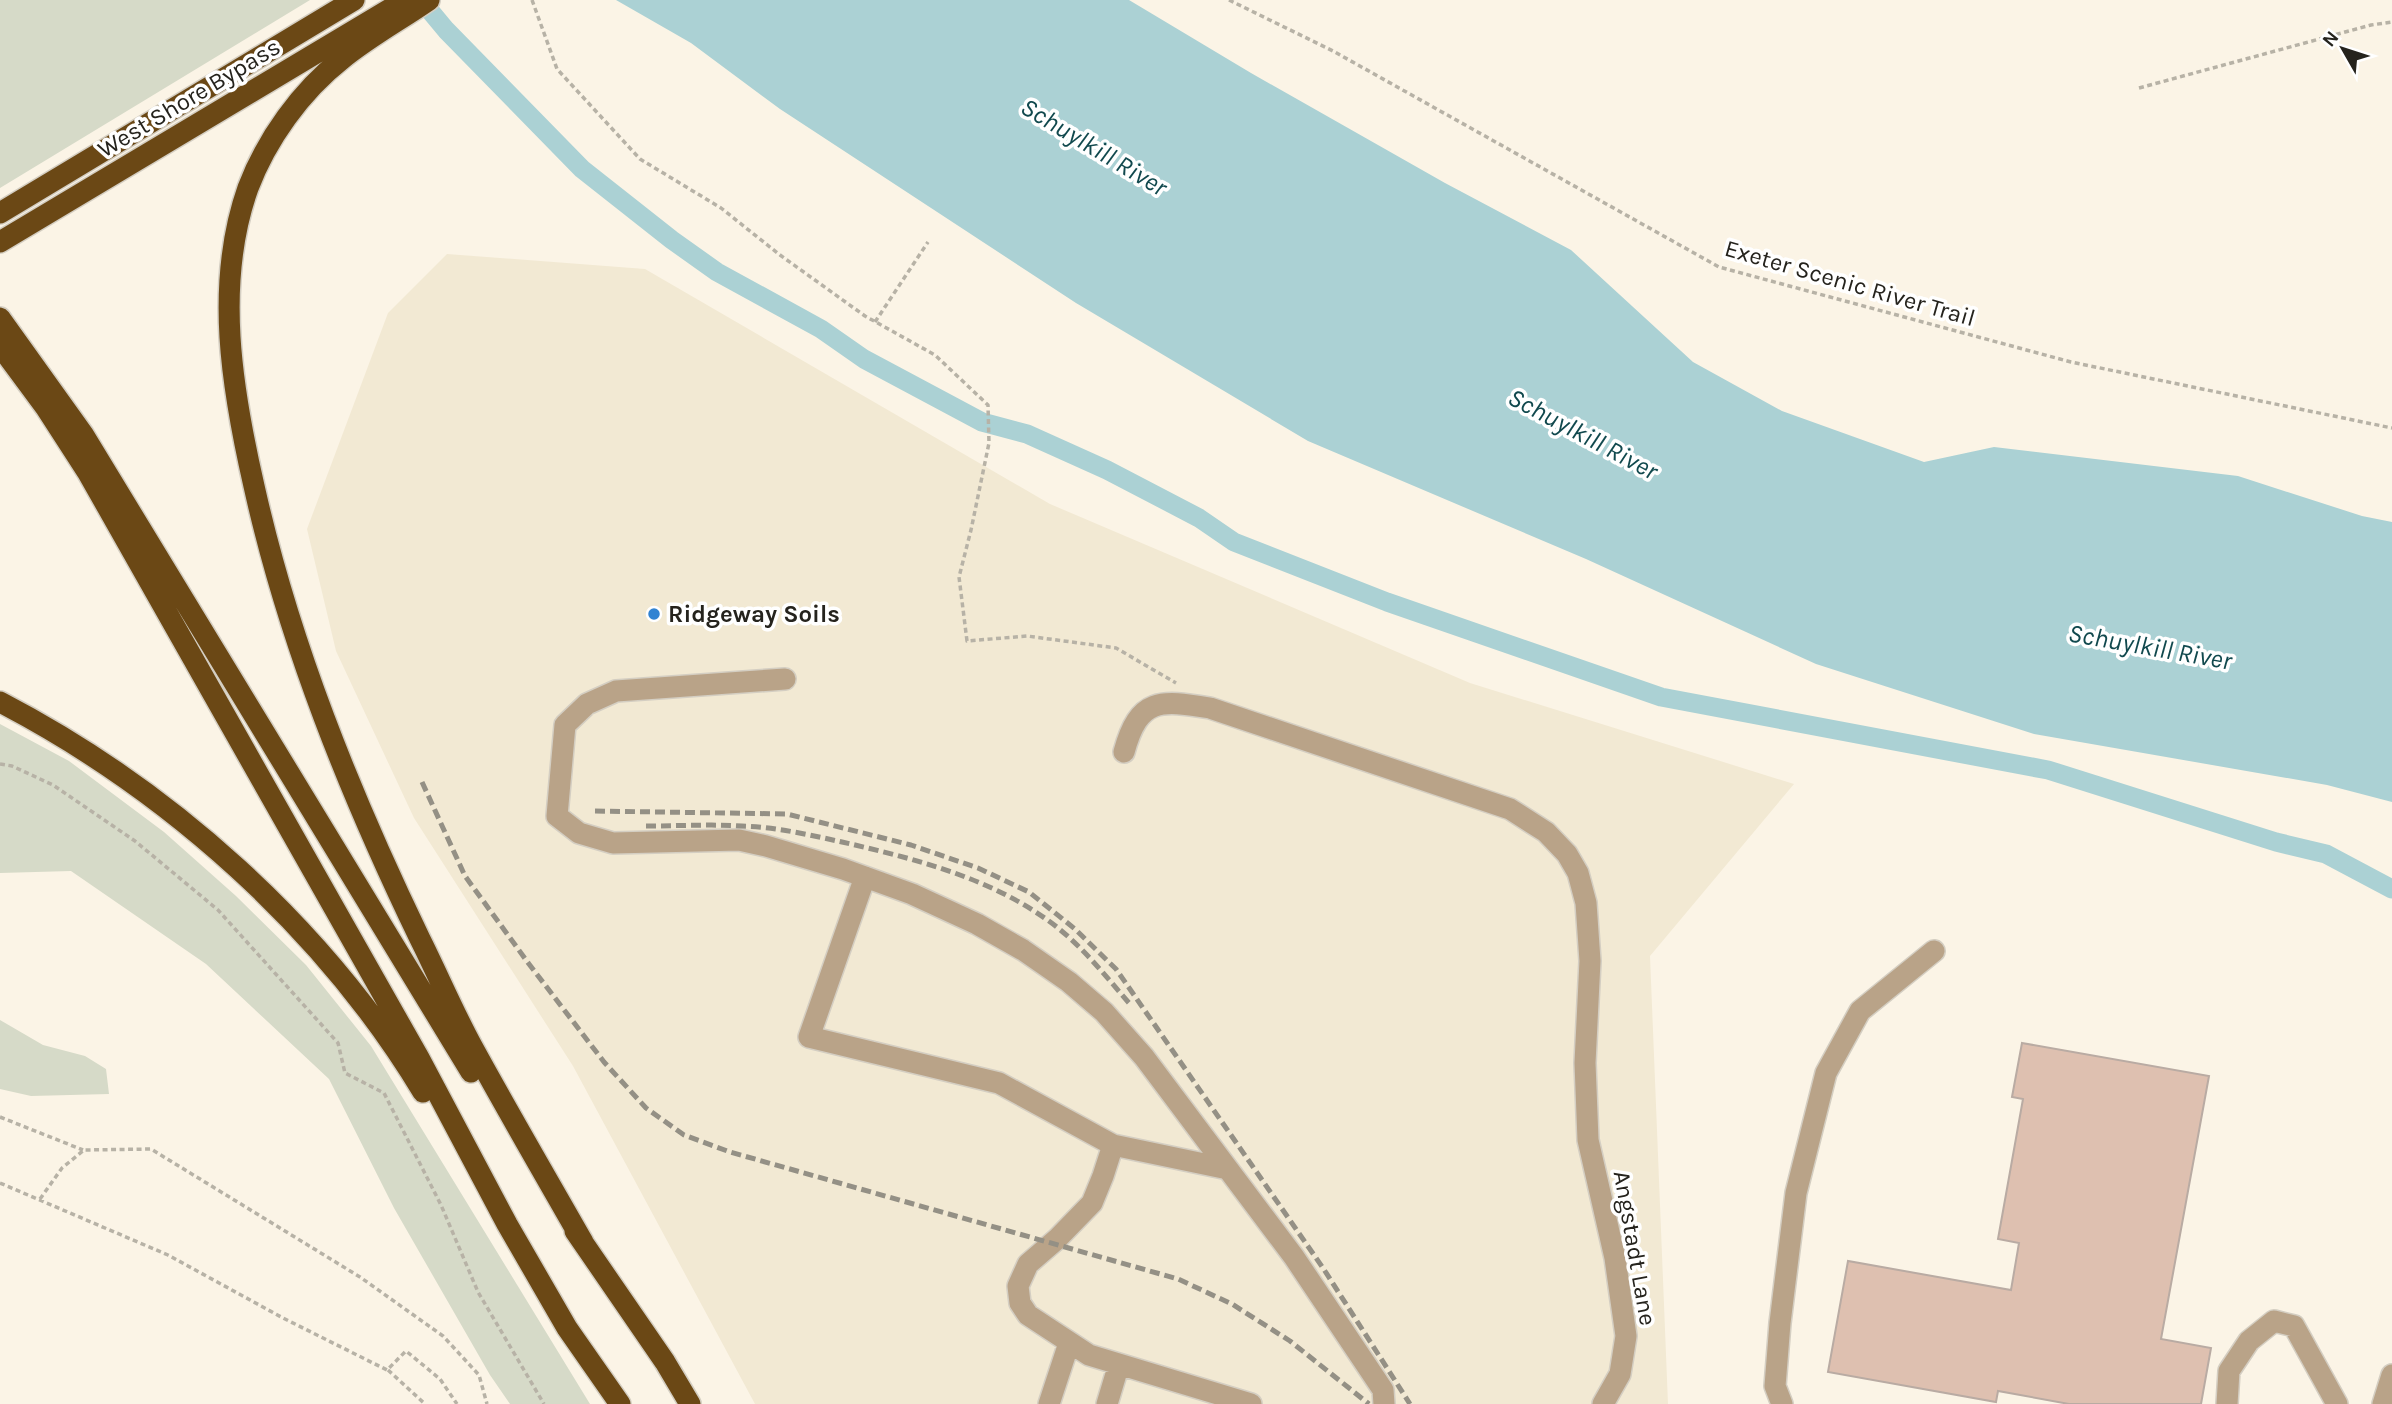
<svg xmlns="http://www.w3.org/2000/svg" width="2392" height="1404" viewBox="0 0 2392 1404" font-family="Karla,sans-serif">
  <rect width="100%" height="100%" fill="#fbf4e6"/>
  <path fill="#f2e9d3" d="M447 254 645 269 1050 504 1470 683 1794 784 1650 956 1668 1404H755L573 1066 414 818 336 651 307 529 388 313Z"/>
  <path fill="#d6dac8" d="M0 0H310L0 188Z
    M0 724 69 761 164 832 236 896 306 965 371 1046 590 1404H510L490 1375 394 1208 329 1079 206 964 71 871 0 873Z
    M0 1020 43 1045 85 1056 106 1069 109 1094 31 1096 0 1089Z"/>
  <path fill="#abd1d4" d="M616 0H1129L1251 73 1445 183 1571 250 1693 362 1782 411 1924 462 1994 447 2238 476 2362 516 2392 522V802L2327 785 2034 734 1816 664 1586 559 1308 441 1076 303 780 109 691 43Z"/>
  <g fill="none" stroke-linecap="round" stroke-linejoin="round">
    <path stroke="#abd1d4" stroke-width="19" d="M421 0 446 30 582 169 672 240 717 272 821 329 864 359 982 422 1027 434 1107 470 1199 518 1234 542 1387 602 1661 697 2048 770 2276 842 2326 854 2392 889"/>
  </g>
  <path fill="#dec0b0" stroke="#b9aba3" stroke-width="2" d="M2022 1043 2209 1076 2161 1339 2211 1348 2201 1404H2069L1998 1391 1996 1402 1828 1372 1848 1261 2011 1290 2019 1243 1998 1239 2023 1099 2012 1097Z"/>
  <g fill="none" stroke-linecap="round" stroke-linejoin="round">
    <defs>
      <path id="minor" d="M785 679 616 691 587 704 565 725 557 816 579 833 613 843 739 840 766 846 843 869 912 894 977 924 1023 950 1069 982 1104 1012 1144 1057 1294 1257 1383 1390 1384 1404
        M1124 752C1139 697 1160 700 1210 708L1510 809 1546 832 1567 854 1578 873 1586 903 1590 961 1585 1063 1588 1140 1615 1258 1626 1336 1620 1374 1603 1404
        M865 877 809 1037 999 1083 1113 1145 1228 1169
        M1113 1145 1103 1176 1092 1203 1057 1239 1028 1264 1018 1286 1020 1303 1028 1315 1089 1355 1251 1404
        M1049 1404 1069 1343
        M1107 1404 1119 1364
        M1782 1404 1775 1386 1780 1323 1796 1193 1826 1073 1860 1011 1934 951
        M2227 1404 2229 1371 2249 1341 2274 1321 2294 1326 2337 1404
        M2383 1404 2392 1375"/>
      <path id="highway" d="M429 0C400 20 369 37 342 59 301 91 266 140 248 188 214 284 232 390 254 486 289 643 350 794 420 939 438 975 453 1011 472 1046 508 1112 546 1177 583 1242
        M0 213 354 0
        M0 242 405 0
        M0 318 83 434 471 1072
        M0 346 46 408 88 473 419 1058 507 1224 567 1328 620 1404
        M0 702C169 790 324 928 423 1092
        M575 1231 665 1362 690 1404"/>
    </defs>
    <use href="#minor" stroke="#d4cec2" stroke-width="24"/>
    <use href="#highway" stroke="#d4cec2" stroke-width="24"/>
    <path stroke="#b7b2a6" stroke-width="3.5" stroke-dasharray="5 3.5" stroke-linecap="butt" d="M532 0 557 69 640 159 721 208 780 255 865 316 935 355 988 405 989 443 971 530 959 577 967 641 1027 636 1116 648 1176 683
      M1229 0 1333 51 1719 267 2071 362 2392 428
      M2139 88 2371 25 2392 22
      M875 322 928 242
      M0 764 12 766 53 785 135 841 218 910 338 1043 345 1073 384 1093 441 1205 478 1292 544 1404
      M0 1117 83 1150
      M0 1183 168 1255 283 1318 387 1370 406 1351 440 1379 457 1404
      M40 1199 62 1168 84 1150 151 1149 360 1277 443 1336 479 1375 487 1404
      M388 1370 425 1404"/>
    <use href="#minor" stroke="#b9a388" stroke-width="21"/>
    <use href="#highway" stroke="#6b4815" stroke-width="21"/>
    <path stroke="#949085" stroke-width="5" stroke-dasharray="10 5" stroke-linecap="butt" d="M422 782 465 876 529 964 604 1062 646 1108 684 1135 730 1152 1178 1279 1232 1304 1290 1341 1369 1404
      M595 811 787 814 911 845 978 868 1029 892 1075 929 1116 969 1323 1268 1410 1404
      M646 826C678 826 710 824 742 826 776 827 810 835 842 842 912 858 987 877 1046 919 1079 942 1103 973 1129 1003"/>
  </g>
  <circle fill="#3183d2" stroke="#fff" stroke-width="2.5" cx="654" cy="614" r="7"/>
  <g text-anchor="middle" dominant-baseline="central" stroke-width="7" stroke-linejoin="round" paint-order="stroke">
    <g font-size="24" fill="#25231d" stroke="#fff">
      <text transform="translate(189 98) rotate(-31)">West Shore Bypass</text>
      <text transform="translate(1850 283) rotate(16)">Exeter Scenic River Trail</text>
      <text transform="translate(1635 1248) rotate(80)">Angstadt Lane</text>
    </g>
    <g font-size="24" font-weight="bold" fill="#25231d" stroke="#fff" text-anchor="start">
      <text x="668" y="614">Ridgeway Soils</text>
    </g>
    <g font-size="26" font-style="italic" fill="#11494e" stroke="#fff">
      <text transform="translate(1094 147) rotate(31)">Schuylkill River</text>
      <text transform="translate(1583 434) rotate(28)">Schuylkill River</text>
      <text transform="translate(2150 647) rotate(10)">Schuylkill River</text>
    </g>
  </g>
  <g transform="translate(2343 49) rotate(309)" stroke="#ffffff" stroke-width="5" paint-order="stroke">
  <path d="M0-5L12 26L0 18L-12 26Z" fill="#25231d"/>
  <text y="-10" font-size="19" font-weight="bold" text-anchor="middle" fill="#25231d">N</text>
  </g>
</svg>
